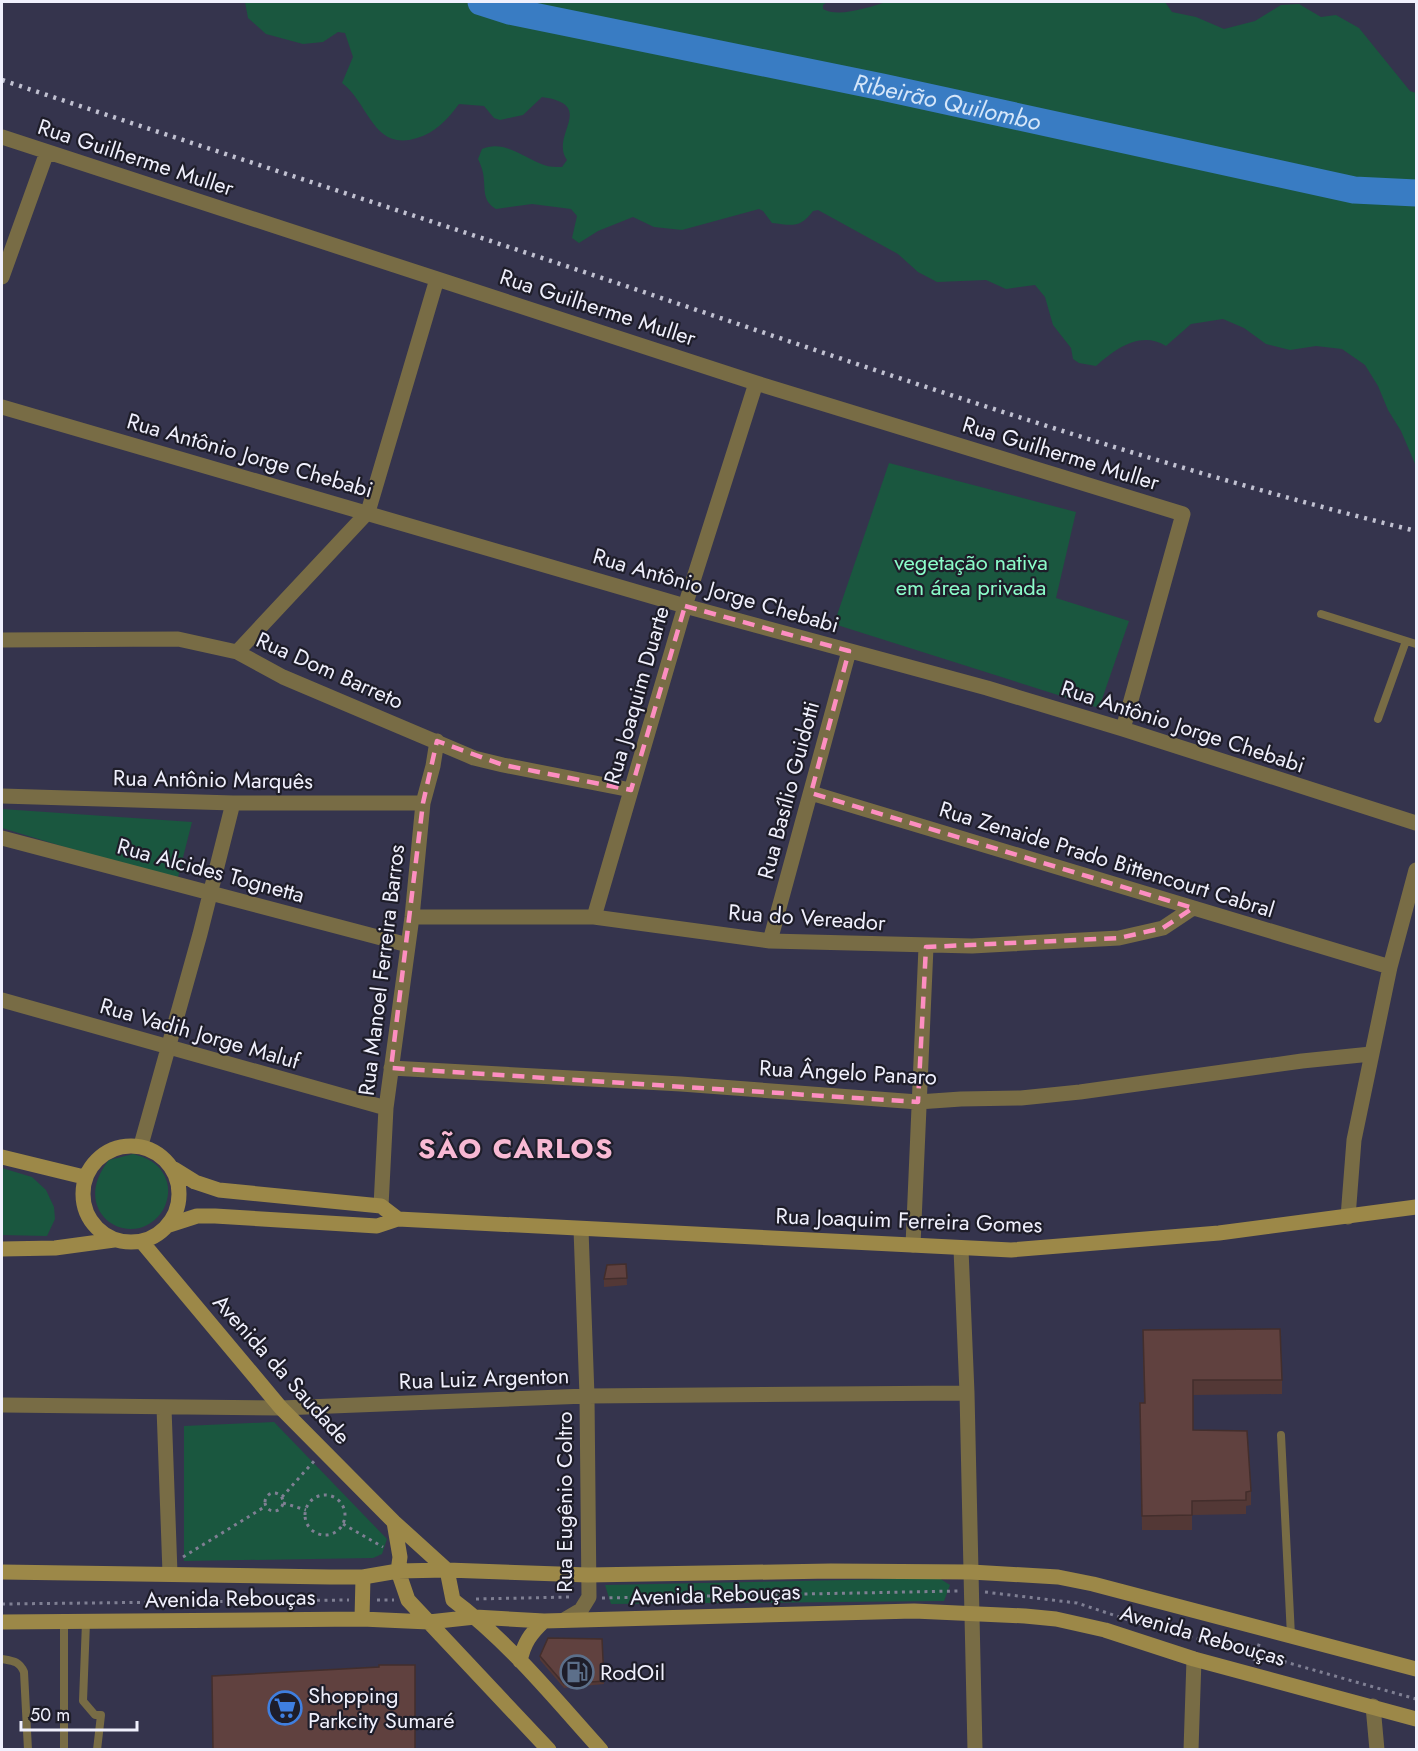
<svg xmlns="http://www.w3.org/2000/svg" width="1418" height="1751" viewBox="0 0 1418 1751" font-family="Jost,sans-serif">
  <rect width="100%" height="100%" fill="#35344d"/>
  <path fill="#1a573f" d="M245 2H827L823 5V9C838 18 870 7 886 2H1165L1172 12 1196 17 1224 29 1255 21 1281 5 1299 4 1321 17 1336 15 1359 28 1410 91 1416 93V466L1401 431 1388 410 1378 386 1365 365 1342 349 1316 346 1290 350 1266 344 1244 328 1223 319 1191 324 1166 346C1141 330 1115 349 1096 366L1079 363 1073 359 1071 348 1053 325 1045 297 1035 285 1006 289 986 280 937 282 918 272 898 254 818 210 813 211C800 229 791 225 772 223L763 211 759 209 682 230 654 227 633 217 598 231 579 243 572 238 577 216 571 209 532 204 496 209C481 200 486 188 483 173 482 168 480 163 478 159L482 149C504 139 524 158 544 165 549 167 556 167 562 167L567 160C549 135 598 105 542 97L523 115 500 120 494 118 484 106 459 104C448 119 435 133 417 138 373 152 369 103 342 83L353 57 345 33 338 32 323 42 303 44 266 34 248 18Z
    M889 463 1076 512 1056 598 1129 621 1099 708 834 624Z
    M2 809 192 822 177 881 2 828Z
    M133 1154C149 1158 162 1165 167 1182 170 1192 167 1205 161 1213 131 1253 67 1212 109 1160Z
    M2 1168 32 1177 46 1190 54 1207 55 1219 47 1236 2 1235Z
    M274 1422 387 1539 382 1554 373 1558 184 1561V1426Z
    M939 1578 950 1585 944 1601 611 1604 605 1585Z"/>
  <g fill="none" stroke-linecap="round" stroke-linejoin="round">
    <path stroke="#397cc3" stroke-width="27" id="s1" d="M481 2 509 11 882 87 1354 190 1416 193"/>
    <path stroke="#7f7f93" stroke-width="3" stroke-dasharray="3 4.5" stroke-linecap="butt" d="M265 1502a9 9 0 1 1 18 0a9 9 0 1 1-18 0Z
      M305 1515a20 20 0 1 1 40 0a20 20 0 1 1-40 0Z
      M282 1497 315 1460
      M283 1503 306 1510
      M343 1524 383 1547
      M183 1557 266 1506
      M985 1592 1077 1603 1144 1625 1236 1648 1416 1699
      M602 1598 958 1591
      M476 1599 571 1597
      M377 1600H394
      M2 1604 349 1600
      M1254 1661 1260 1641"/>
    <path stroke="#786c45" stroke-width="8" d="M1321 614 1416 644
      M1378 719 1406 641
      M1281 1435 1291 1636
      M86 1622 83 1701 95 1715H101L97 1750
      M2 1659C13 1661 19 1661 24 1672L28 1750
      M64 1750V1622"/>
    <path stroke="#786c45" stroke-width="15" d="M2 137 756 383 1183 514 1123 729
      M2 277 47 152
      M2 407 685 606 987 688 1123 729 1416 823
      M2 640 178 639 237 652 283 677 474 758 503 765 631 790
      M237 652 368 512 437 279
      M811 793 1390 967
      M2 796 233 803H423
      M2 838 408 945
      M412 917H594L770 941 972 946 1119 938 1163 928 1193 908
      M594 917 685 606 756 383
      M770 941 849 651
      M2 1000 386 1108
      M391 1068 681 1084 918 1102 961 1099 1021 1098 1080 1092 1302 1061 1371 1054
      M141 1145 200 934 233 803
      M381 1206 386 1108 412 917 423 803 433 766 437 741
      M1348 1217 1354 1140 1390 967 1416 870
      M913 1245 926 947
      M961 1249 967 1393 975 1750
      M2 1405 281 1408 587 1396 967 1393
      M164 1408 170 1573
      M564 1620 581 1610 589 1597 587 1396 581 1229
      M1373 1706 1377 1750
      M1191 1750 1194 1659"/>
    <path stroke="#9c8848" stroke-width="15" d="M83 1194a48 48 0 1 1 96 0a48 48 0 1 1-96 0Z
      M2 1157 84 1177
      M174 1169 195 1182 219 1190 381 1206 398 1219
      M169 1225 197 1216H215L377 1226 398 1219 1011 1250 1219 1233 1416 1207
      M142 1242 281 1408 394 1522 447 1570 453 1600C509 1642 554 1698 601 1750
      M2 1249 55 1248 114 1240
      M394 1522 400 1557 398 1571 408 1600 549 1750
      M2 1572 330 1577H363L398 1571 447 1570 588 1575 831 1571 971 1572 1058 1577 1093 1584 1416 1669
      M362 1619 363 1577
      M2 1622 362 1619 429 1622 475 1617 544 1621 914 1611 1025 1616 1056 1619 1105 1630 1194 1659 1416 1719
      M520 1661C524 1643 530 1634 544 1621"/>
    <path stroke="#c1c1d1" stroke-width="4.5" stroke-dasharray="3 6" stroke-linecap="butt" d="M2 80C205 148 408 213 611 281 878 371 1143 464 1416 531"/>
  </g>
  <path fill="#533836" d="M626 1264 627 1285 604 1287V1279Z
    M1143 1330 1282 1380V1394L1193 1395V1430L1251 1491V1505L1246 1506V1514L1192 1515V1530H1142L1140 1403H1144Z
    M602 1639 604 1684 564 1688 540 1660V1656Z"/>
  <path fill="#60413f" stroke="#432e2c" stroke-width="1.5" d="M626 1264 627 1278 604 1279 607 1265Z
    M1280 1329 1282 1380H1193V1430L1247 1431 1251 1491 1246 1492V1500L1192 1501V1515L1142 1516 1140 1403H1145L1143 1330Z
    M548 1638 602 1639 604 1681 564 1684 540 1656Z
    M379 1665H415V1749H213L212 1676 379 1667Z"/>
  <path fill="none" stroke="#fd8ec0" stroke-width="4.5" stroke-dasharray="12 8" stroke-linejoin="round" d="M685 606 849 651 811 793 1193 908 1163 928 1119 938 926 947 918 1102 391 1068 423 803 437 741 503 765 631 790Z"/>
  <defs>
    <symbol id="fuel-ring" viewBox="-11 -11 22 22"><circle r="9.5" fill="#1e1d29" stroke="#5c6f8a" stroke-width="1.5"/><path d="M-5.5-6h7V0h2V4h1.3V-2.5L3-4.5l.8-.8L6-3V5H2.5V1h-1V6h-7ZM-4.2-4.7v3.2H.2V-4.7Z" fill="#5c6f8a"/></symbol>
    <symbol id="supermarket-ring" viewBox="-11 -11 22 22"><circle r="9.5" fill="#1e1d29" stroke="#3f7fe0" stroke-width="1.5"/><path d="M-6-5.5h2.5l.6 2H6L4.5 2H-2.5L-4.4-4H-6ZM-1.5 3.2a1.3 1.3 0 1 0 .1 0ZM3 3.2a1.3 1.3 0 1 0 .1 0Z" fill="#3f7fe0"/></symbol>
  </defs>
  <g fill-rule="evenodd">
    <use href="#fuel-ring" x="558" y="1653" width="38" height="38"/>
    <use href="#supermarket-ring" x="266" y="1689" width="38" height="38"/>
  </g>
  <g text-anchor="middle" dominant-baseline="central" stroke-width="4.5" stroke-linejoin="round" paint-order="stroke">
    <g font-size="22" fill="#f0f0fd" stroke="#1e1d29">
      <text transform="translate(136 157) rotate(18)">Rua Guilherme Muller</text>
      <text transform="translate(598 307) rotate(18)">Rua Guilherme Muller</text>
      <text transform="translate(1061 453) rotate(17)">Rua Guilherme Muller</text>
      <text transform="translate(250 455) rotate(16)">Rua Antônio Jorge Chebabi</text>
      <text transform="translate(716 590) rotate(16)">Rua Antônio Jorge Chebabi</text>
      <text transform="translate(330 670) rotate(24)">Rua Dom Barreto</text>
      <text transform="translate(636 695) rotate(-74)">Rua Joaquim Duarte</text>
      <text transform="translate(1183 726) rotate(18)">Rua Antônio Jorge Chebabi</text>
      <text transform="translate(213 779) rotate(1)">Rua Antônio Marquês</text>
      <text transform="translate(788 790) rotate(-75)">Rua Basílio Guidotti</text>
      <text transform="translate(1107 859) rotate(17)">Rua Zenaide Prado Bittencourt Cabral</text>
      <text transform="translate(211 870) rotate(15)">Rua Alcides Tognetta</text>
      <text transform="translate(807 917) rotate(4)">Rua do Vereador</text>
      <text transform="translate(381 970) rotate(-83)">Rua Manoel Ferreira Barros</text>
      <text transform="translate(200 1033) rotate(16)">Rua Vadih Jorge Maluf</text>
      <text transform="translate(848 1072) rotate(3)">Rua Ângelo Panaro</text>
      <text transform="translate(909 1220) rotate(2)">Rua Joaquim Ferreira Gomes</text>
      <text transform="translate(282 1369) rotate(48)">Avenida da Saudade</text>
      <text transform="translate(484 1378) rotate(-2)">Rua Luiz Argenton</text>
      <text transform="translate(564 1502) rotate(-90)">Rua Eugênio Coltro</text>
      <text transform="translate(715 1594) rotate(-2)">Avenida Rebouças</text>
      <text transform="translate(230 1598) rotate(-1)">Avenida Rebouças</text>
      <text transform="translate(1203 1635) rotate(16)">Avenida Rebouças</text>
    </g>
    <g font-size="22" fill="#8bfcc9" stroke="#1e1d29">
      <text x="971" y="562">vegetação nativa<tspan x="971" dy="25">em área privada</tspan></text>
    </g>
    <g font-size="22" fill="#f0f0fd" stroke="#1e1d29" text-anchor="start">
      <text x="600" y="1672">RodOil</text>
      <text x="308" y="1695">Shopping<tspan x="308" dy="25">Parkcity Sumaré</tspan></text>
    </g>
    <g font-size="24" font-style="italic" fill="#d5e6f9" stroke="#1e1d29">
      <text stroke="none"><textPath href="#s1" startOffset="477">Ribeirão Quilombo</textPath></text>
    </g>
    <g font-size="28" font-weight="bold" letter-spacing="1.5" fill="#f8b9d3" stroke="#1e1d29">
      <text x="516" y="1148">SÃO CARLOS</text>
    </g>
  </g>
  <rect width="1418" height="1751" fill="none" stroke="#f0f0fd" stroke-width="6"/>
  <path d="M21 1721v9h116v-9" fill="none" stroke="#f0f0fd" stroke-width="3"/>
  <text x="30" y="1721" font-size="18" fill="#f0f0fd" stroke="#1e1d29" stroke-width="4.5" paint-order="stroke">50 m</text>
</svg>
